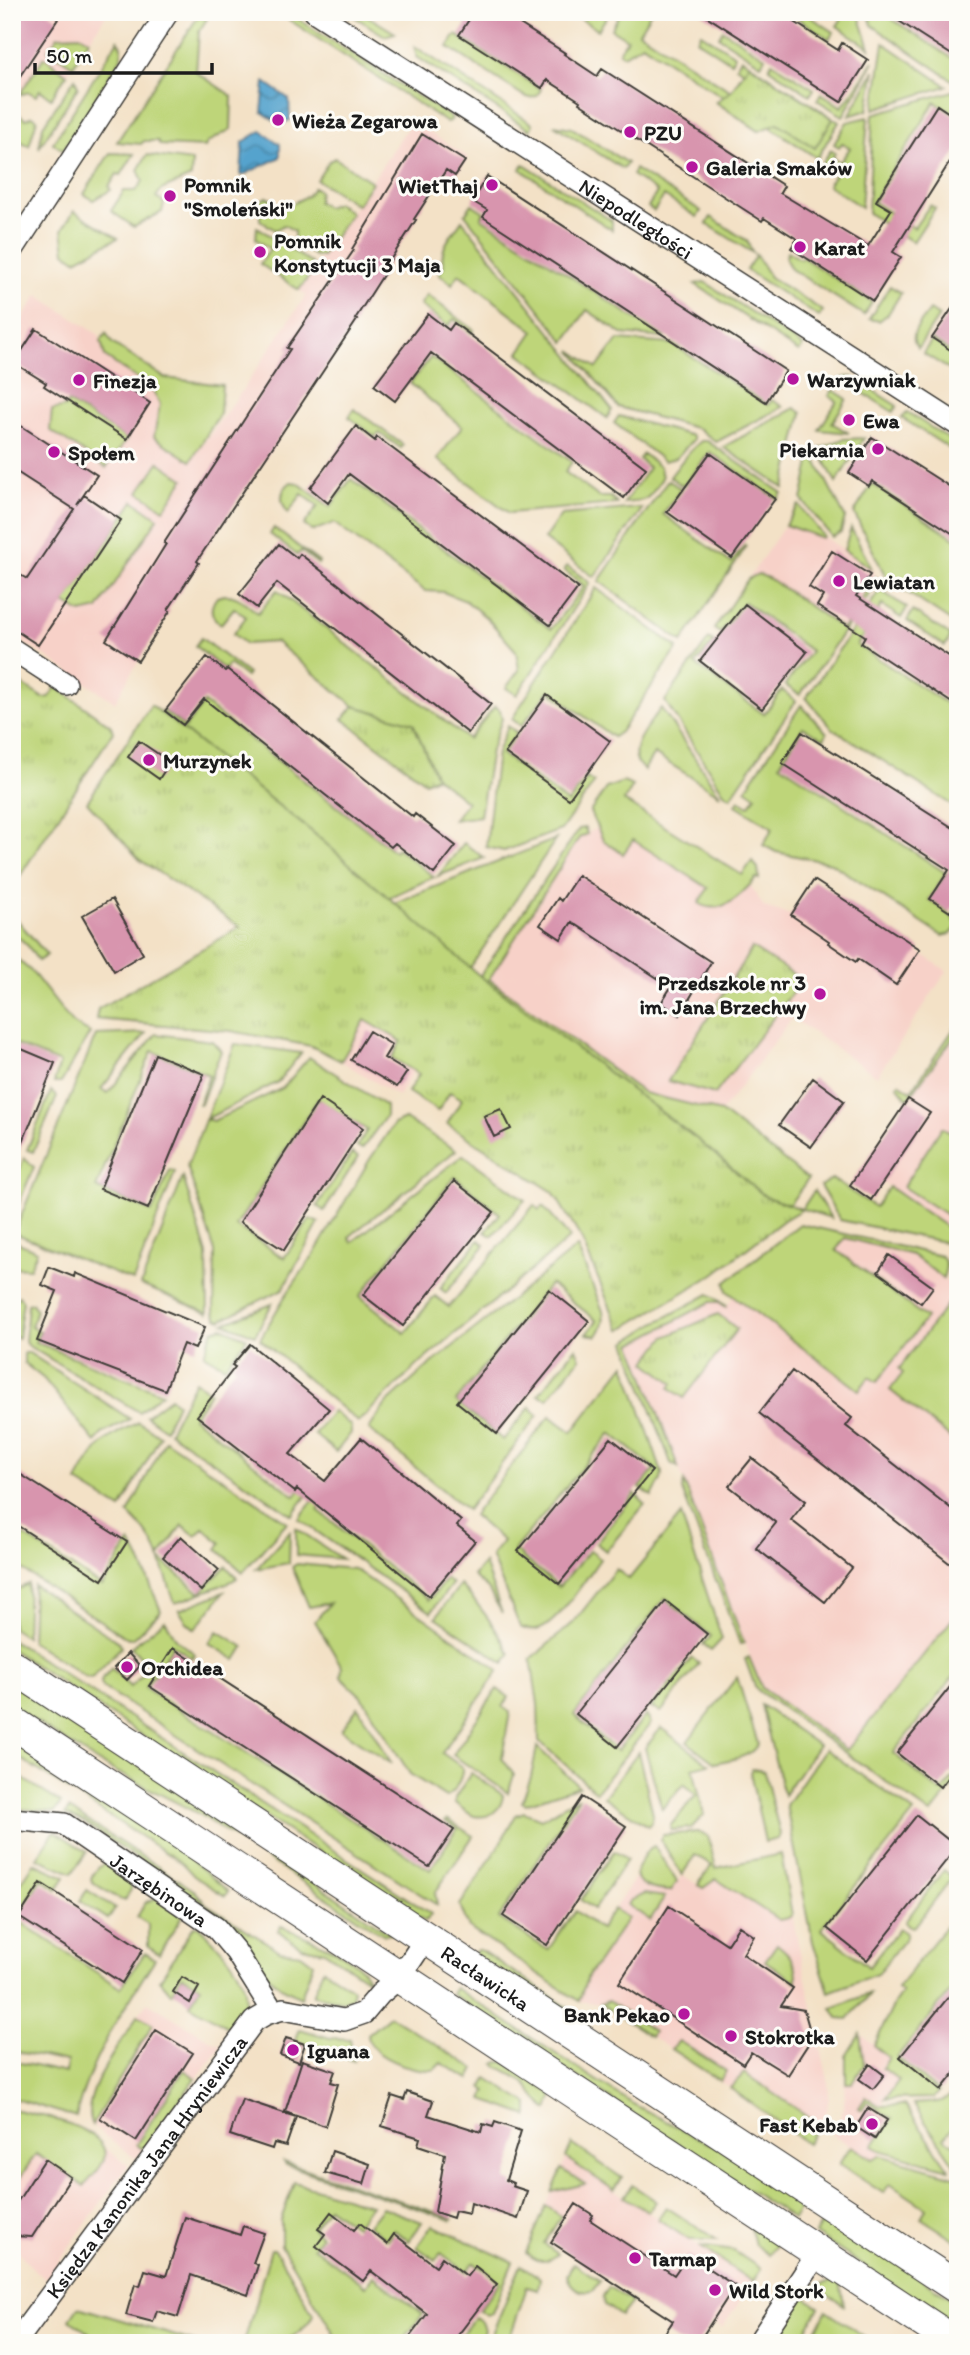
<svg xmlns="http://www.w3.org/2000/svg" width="970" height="2355" viewBox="0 0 970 2355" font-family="Itim,sans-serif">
  <defs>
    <pattern id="park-tufts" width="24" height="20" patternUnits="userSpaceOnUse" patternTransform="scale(1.75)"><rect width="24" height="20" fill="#bed579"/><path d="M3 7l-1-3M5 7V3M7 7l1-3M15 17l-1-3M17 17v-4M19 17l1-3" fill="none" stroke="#a3b668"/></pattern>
    <pattern id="water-waves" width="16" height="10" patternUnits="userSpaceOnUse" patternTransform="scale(1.75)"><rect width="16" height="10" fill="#54a3cd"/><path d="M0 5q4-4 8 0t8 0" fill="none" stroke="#4584a6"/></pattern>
  </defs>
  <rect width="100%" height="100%" fill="#fdfcf7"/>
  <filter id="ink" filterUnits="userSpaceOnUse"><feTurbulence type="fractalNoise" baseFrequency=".0143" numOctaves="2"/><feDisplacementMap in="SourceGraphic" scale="14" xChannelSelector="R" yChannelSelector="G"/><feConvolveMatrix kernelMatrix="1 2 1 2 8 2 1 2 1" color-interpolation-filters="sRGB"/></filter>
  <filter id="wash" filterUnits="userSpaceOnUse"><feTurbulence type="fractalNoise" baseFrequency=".00686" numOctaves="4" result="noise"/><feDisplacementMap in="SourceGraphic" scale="28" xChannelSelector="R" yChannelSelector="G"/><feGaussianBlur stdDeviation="1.57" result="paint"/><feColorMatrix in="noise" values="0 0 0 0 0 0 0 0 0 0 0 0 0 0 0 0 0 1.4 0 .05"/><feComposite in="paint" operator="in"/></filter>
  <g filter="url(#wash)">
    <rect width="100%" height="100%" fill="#f3e1c6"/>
    <path fill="#f7d1c8" d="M12 12H108L67 74 44 58 12 106Z
      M412 121 468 157 455 176 413 149 412 151 354 250 291 342 288 347 290 349 164 542 166 544 106 640 138 661 115 702 12 635V328L17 327 38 295 99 335 105 357 152 389 191 461 244 388 306 295 299 290Z
      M799 505 823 536 872 569 875 577 843 629 765 575 758 574 748 579Z
      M622 814 749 883 764 907 791 915 814 880 947 971 877 1076 792 1018 721 1112 644 1093 488 979 579 838Z
      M365 1019 401 1041 392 1058 414 1070 398 1096 341 1061Z
      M958 1031V1235L883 1183 930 1113 908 1099Z
      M844 1238 912 1255 958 1289V1612L847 1750 762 1688 632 1344 710 1302H719L726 1307 738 1291Z
      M637 1875 640 1884 651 1890 671 1891 682 1875 703 1888 716 1879 779 1920 788 1918 792 1915 828 2080 829 2097 827 2109 807 2143 730 2088 601 2004 579 2001 587 1978 627 1918 614 1909Z
      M147 2002 221 2046 136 2159 96 2129 89 2119 88 2111 94 2088Z
      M860 2034 889 2058 899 2080 880 2106 867 2102 892 2118 873 2146 880 2150V2155L873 2159 833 2135 844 2107 846 2056Z
      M104 2148 128 2165 46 2279 35 2271 12 2244V2189L35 2153 84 2186 104 2159Z
      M566 2158 753 2282 722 2328 546 2206Z"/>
    <path fill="#bed579" stroke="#6d784a" stroke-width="2" d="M277 12H287L452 118 450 121 446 122Z
      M347 12H361L395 33 385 36Z
      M570 12H610L598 30Z
      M621 12H651L639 32 731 91 744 71 736 66 741 58 839 122 817 158 769 126 759 131 716 102 723 97 642 44 624 55 619 52 627 39 611 29Z
      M799 12H803L834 32 829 39 796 17Z
      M846 12H858L870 48 837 26Z
      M868 12H881L958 62V84L872 25Z
      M199 15 207 19 199 31 196 72 232 96 231 129 207 143 205 147 160 145 158 141H144L141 144 117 142Z
      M723 30 765 57 761 64 719 37Z
      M701 33 735 55 731 62 697 40Z
      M80 35 89 40 73 66 48 50 58 36Z
      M456 35 541 89 537 96 530 98 524 96 448 47Z
      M118 40 122 49 121 58 63 150 53 143Z
      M884 43 947 86 874 109Z
      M414 46 533 124 530 130 417 57Z
      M44 57 67 74 51 98 40 90 36 96 29 92 19 95Z
      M874 61 843 116 817 100 821 93 842 107Z
      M772 62 814 89 810 95 769 68Z
      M875 70 868 110 849 116Z
      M75 78 78 87 39 148 43 126Z
      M953 91 958 94V116L935 102 873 202 914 228 930 205 935 208 913 242 868 213 873 114Z
      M14 104V111L26 119 32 116 37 119 29 146 12 136Z
      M868 117 861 207 828 185 836 172 822 163 831 150 835 153 832 158 840 162 850 148 842 143 839 147 834 144 847 122Z
      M554 125 572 128 627 163 623 169Z
      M110 153 134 154 121 175 117 174 109 187 111 190 93 200 84 194Z
      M147 155 192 161 191 177 161 190 156 197 164 203 162 212 134 227 111 211 124 191H136L143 181 138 170Z
      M335 158 372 182 357 205 317 180 329 161Z
      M524 164 612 221V230L520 169Z
      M635 169 701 211 697 217 664 196 654 211 648 207 657 192 632 175Z
      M314 187 319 191 318 202 327 207 337 203 351 213 322 256H315L294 241V231L284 225 275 230 260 220V201L267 197 284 208 307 196Z
      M472 204 484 212 481 218 665 338 622 334 587 310 565 342 465 214Z
      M74 211 118 238 76 260 65 252 62 230Z
      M711 217 747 241 753 253 707 224Z
      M462 220 612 410 607 418 519 353 534 331 459 274 452 284 439 274 444 266C437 249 453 234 462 220Z
      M257 227 311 263 315 268 299 290 260 264 270 249 256 239Z
      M787 251 800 259 802 257 872 302 864 315 791 269 786 260Z
      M756 255 770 277 823 311 819 317 746 270Z
      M705 282 803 346 799 352 695 284Z
      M890 286 901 293 888 314 879 321 869 319Z
      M427 295 474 330 472 333 454 319 448 326 420 305Z
      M930 310 939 316 918 348C906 335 922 322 930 310Z
      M106 333 112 343 165 378 222 385 220 413 191 461 154 437 160 404 152 389 105 357 101 341Z
      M618 340 672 344 768 405 772 400 783 407 716 442 699 429 618 407 571 350 597 368Z
      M932 340 958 357V375L923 353Z
      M431 357 572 462 565 472 599 497H611L617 504 509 513 437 459 462 427 410 383Z
      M847 377H852L897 406 893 412 841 379Z
      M833 390 847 399 832 423 849 433 819 430 837 401 829 396Z
      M68 402 127 439 106 468 50 430 52 410 65 407Z
      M795 408 802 413 784 488 723 447Z
      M354 409 403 445 401 448 379 433 375 437 349 417Z
      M907 412 958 445V454L902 418Z
      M619 416 693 436V440L676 458 664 461 614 423Z
      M864 438 836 483 819 449 843 439Z
      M701 441H707L782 493 778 499 710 452 683 486 670 477 688 453Z
      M812 453 845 517 841 532 832 537 802 500Z
      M643 454 660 467 662 478C648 499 650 501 624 503L649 468 639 459Z
      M159 462 184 479 164 509 139 492Z
      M351 479 551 629 584 586 564 570 567 566 590 583 517 695 506 688 519 670 516 651 488 619 466 601 443 592 425 591 334 523 312 531 304 525 318 506 302 494 288 513C280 502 279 491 291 482L298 483 330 507Z
      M668 480 681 489 663 514 731 563 745 545 746 547 682 642 599 581Z
      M872 484 958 540V626L887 579 854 513Z
      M134 501 158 518 98 609 81 613 65 603Z
      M799 505 823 536 822 538 785 525Z
      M639 508 642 509 594 577 544 539 561 515Z
      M274 528 319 562 318 564 301 551 297 555 270 534Z
      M851 528 872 569 844 550Z
      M758 574 770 579 843 629 875 577 878 582 800 695 785 685 811 651 744 602 720 633 714 629 748 579Z
      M596 588 678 648 620 732 613 737 549 691 521 726 512 719Z
      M277 590 468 739 495 706 500 710 502 719 491 750 480 816 453 820 467 802 436 777 413 723 354 706 276 642 246 644 233 634 246 617 234 608 221 624C210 617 209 607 217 597 234 590 245 603 258 613Z
      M880 590 907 608 901 618 882 605 857 645 958 711V809L832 728 806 698Z
      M913 611 951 636 945 646 907 621Z
      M201 638 248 674 246 677 229 664 225 670 195 646Z
      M709 639 714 642 695 664 764 714 782 690 796 701 731 797 724 793 665 701Z
      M204 703 394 851 397 848 434 877 388 898 311 831 161 713 163 710 185 727Z
      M801 705 827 733 824 739 803 727 780 764 946 873 929 900 950 914 958 926 951 934 942 936 831 863 776 852 763 845 773 828 736 805 739 800 749 806 756 796 746 789Z
      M661 708 720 795 654 754 644 770C621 752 650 724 661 708Z
      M508 726 517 733 502 754 568 803 587 778 594 783 561 830 504 851 486 847 497 752Z
      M623 782 633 786 624 801 742 875 752 861 758 868 759 879 756 878C744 892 721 918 699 903L708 888 633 840 623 854 603 840 590 812 606 788Z
      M585 828 587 834 579 838 489 979 644 1093 721 1112 808 1179 789 1205 766 1198 698 1140 480 976 579 829Z
      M556 839 470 968 394 903Z
      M464 843 484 858 438 876Z
      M13 915 47 955 38 961 28 946 12 931Z
      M12 955 32 972 72 1023 90 1033 61 1083H54L60 1063 12 1043Z
      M958 1023V1031L908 1099 897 1085 899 1083 911 1091Z
      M146 1033 101 1089 108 1093 156 1034 212 1041 221 1051 201 1104H199L209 1075 152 1051 96 1188 152 1212 170 1170 175 1172 133 1281 14 1233 96 1035Z
      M235 1044 301 1053 278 1082 206 1119 213 1121 283 1088 309 1057 386 1106V1116L362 1149 357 1146 367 1130 318 1099 236 1226 284 1258 310 1219 319 1223 283 1289 221 1320 217 1318 214 1312 215 1252 187 1166Z
      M51 1091 57 1097 33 1152 27 1150Z
      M405 1119 456 1150 349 1237 352 1242 463 1155 525 1200 492 1236 485 1232 500 1214 455 1177 360 1296 405 1333 435 1296 449 1307 534 1205 539 1210 543 1206 570 1238 421 1362 358 1422 260 1339 284 1298 313 1256 370 1159 394 1124Z
      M942 1127 958 1137V1222L903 1187Z
      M352 1153 358 1157 324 1211 317 1206Z
      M24 1158 34 1167 12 1220V1187Z
      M183 1177 207 1254 208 1313 141 1285Z
      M832 1179 875 1207 889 1187 958 1235V1249L943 1242 840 1220 820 1186Z
      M814 1191 831 1218 802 1209Z
      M800 1224 941 1256C948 1263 946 1269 943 1278L912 1255 845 1238 836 1250 926 1318 877 1382 869 1377 859 1390 727 1291 725 1283Z
      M12 1240 37 1251 30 1268 12 1267Z
      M479 1240 485 1245 446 1293 440 1288Z
      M577 1247 603 1311C605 1321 602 1328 597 1336L586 1334 597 1321 550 1284 456 1401 503 1440 530 1407 538 1415 467 1510 369 1429 386 1404 426 1368Z
      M958 1290V1444L890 1390 903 1373 899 1369Z
      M709 1294 727 1305 726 1307 719 1302H710L632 1344 678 1467 671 1463 626 1342 655 1323Z
      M19 1296 23 1301 18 1338 12 1335V1302Z
      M32 1303 36 1310 31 1327 40 1331 35 1342 162 1393 139 1412 27 1345 25 1342 28 1304Z
      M272 1304 255 1335 224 1323Z
      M222 1327 247 1338 225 1366 204 1354 213 1330Z
      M576 1348 580 1358 548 1398 538 1395Z
      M24 1353H29L130 1419 102 1434 95 1442 44 1379 24 1363Z
      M625 1364 662 1473 661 1480 652 1496 640 1488 655 1469 611 1433 514 1550 559 1587 590 1550 600 1559C587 1577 560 1620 542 1628 535 1632 527 1630 520 1627L491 1556 503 1541 473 1515 550 1416 572 1432Z
      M195 1381 210 1392 193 1417 295 1496 313 1473 320 1478 292 1515 169 1432Z
      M170 1398 177 1403 165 1429 146 1416Z
      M333 1411 351 1426V1433L336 1452 314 1434Z
      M139 1422 160 1436 121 1509 77 1482C95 1447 103 1438 139 1422Z
      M165 1440 287 1522 243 1572 217 1549 221 1543 203 1528 196 1536 182 1525 159 1558 200 1593 226 1566 237 1578 230 1582 175 1603C163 1569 158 1537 128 1514Z
      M684 1482 744 1643 740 1644 682 1490Z
      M326 1483 334 1490 318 1510 429 1600 446 1579 452 1584 431 1612 299 1519Z
      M635 1494 645 1504 606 1551 596 1543Z
      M681 1515 722 1639 711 1651 703 1645 711 1636 665 1598 574 1715 617 1751 646 1715 651 1723 596 1792 539 1741 538 1704 531 1659 573 1623 616 1569 629 1579Z
      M12 1528 102 1586 130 1542 141 1562 161 1611 133 1638 128 1639 12 1563Z
      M296 1528 342 1559 296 1555Z
      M290 1531 289 1563 256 1569Z
      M484 1563 502 1613 488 1589 473 1576Z
      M297 1564 354 1569 499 1670 442 1753 462 1767C463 1777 455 1792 446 1797L410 1774 362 1697 341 1677 342 1667 315 1621 330 1603 309 1607 292 1567Z
      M28 1584 26 1637 12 1628V1592Z
      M33 1585 120 1643 121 1647 92 1678 86 1677 31 1641Z
      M460 1585C481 1606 496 1628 510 1654L504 1663 436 1617Z
      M224 1592 195 1629 186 1621 179 1610Z
      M958 1612V1671L893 1753 941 1792 958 1772V1780L931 1814 756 1689 745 1659 749 1657 762 1688 847 1750Z
      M165 1620 177 1640 195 1654 193 1658 173 1645 145 1688 430 1870 457 1829 445 1821 447 1819 473 1836 435 1893 437 1905 102 1687 101 1680 112 1668 130 1687 150 1667 131 1647Z
      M218 1631 244 1647 236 1660 209 1643Z
      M12 1640 431 1914 427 1920 425 1921 12 1650Z
      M692 1658 699 1664 661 1712 651 1708Z
      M737 1677 758 1744C749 1759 731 1759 715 1763L687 1742Z
      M12 1681 391 1934 385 1935 376 1930 199 1814 99 1763 12 1706Z
      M497 1689 509 1697 503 1707 510 1712 502 1758 514 1775 508 1793 453 1755Z
      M761 1705 818 1745 784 1795Z
      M358 1707 392 1764 341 1730Z
      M661 1728 709 1764 693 1768 704 1815 691 1828 671 1830 670 1826 696 1795 684 1784 662 1809 645 1748Z
      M12 1737 159 1832 228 1891 225 1896 194 1876 183 1864 12 1753Z
      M537 1747 579 1786 526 1804 522 1802 531 1777Z
      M825 1749 914 1812 821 1929 869 1967 899 1928 906 1933V1937L877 1974 829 1992 813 1942 786 1805Z
      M638 1752 653 1814 652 1821 648 1826 604 1797Z
      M752 1769 764 1771 780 1834 778 1839 765 1842 750 1772Z
      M12 1772 61 1803 55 1812 12 1808Z
      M471 1773 503 1795C502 1810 489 1819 474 1816 468 1814 460 1807 455 1803V1798Z
      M579 1797 499 1918 548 1950 575 1911 600 1929 614 1909 628 1918 587 1978 579 2001 469 1928 460 1905 498 1847 516 1815 524 1812 541 1819Z
      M69 1809 195 1891 205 1903 280 1951 301 1954 313 1963 301 1997 281 1987 266 1974 220 1915 83 1822 65 1815Z
      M55 1831 87 1852 72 1873 37 1858Z
      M698 1832 708 1836 716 1868 781 1854 792 1915 788 1918 779 1920 716 1879 703 1888 698 1885 712 1865 695 1855 682 1875 660 1839 663 1835Z
      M654 1846 677 1882 671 1891C656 1891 627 1886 639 1864 643 1857 646 1850 654 1846Z
      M614 1851 627 1859 594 1909 581 1900Z
      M34 1863 65 1877 57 1889 41 1879 16 1919 120 1988 145 1953 155 1959C125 2006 88 2062 76 2117L12 2098V2061L66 2073 67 2062 12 2051V1896Z
      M105 1864 131 1881V1890L124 1900H121L92 1882 91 1878 98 1868Z
      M944 1870 951 1876 950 1880 915 1926 911 1927 905 1922Z
      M87 1890 115 1908 108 1919 80 1901Z
      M644 1894 665 1897 650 1920 628 1905 631 1900Z
      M156 1898 182 1916 159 1954 148 1947V1924L137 1917 146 1902Z
      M947 1925 958 1930V1982L897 2057 939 2092 934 2098 885 2099 899 2080 882 2068 889 2058 874 2046 894 2004 902 1992 897 1988Z
      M194 1926H198C218 1945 251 1975 245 2005 244 2014 238 2023 233 2030L190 2005 200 1987 182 1976 171 1993 160 1980Z
      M281 1926C302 1936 363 1957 368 1980L324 1951 302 1947 278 1931Z
      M777 1944C791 1955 798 1964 797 1982L765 1961Z
      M477 1950H480L572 2010 568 2016 474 1954Z
      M323 1969 353 1989 351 1998 344 2001 313 1995Z
      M455 1988 631 2103 735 2157 805 2202 793 2219 451 1994Z
      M871 1993 848 2019 838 2018 832 2008Z
      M608 2001 653 2031 650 2036 601 2004Z
      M138 2015 153 2024 92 2125C77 2097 124 2039 138 2015Z
      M390 2016 475 2069 470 2079 441 2063 434 2070C413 2071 369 2058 368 2034Z
      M300 2029 330 2038 350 2039 354 2061 295 2041Z
      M860 2034 864 2065 852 2083H846V2056Z
      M679 2041 726 2071 720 2081 671 2049Z
      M498 2062H504L553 2095 548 2110C538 2103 536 2097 529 2088 522 2078 505 2071 495 2064Z
      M184 2070 196 2078 143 2149 136 2145Z
      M744 2073 819 2124 807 2143 730 2088Z
      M487 2078 528 2104V2116L483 2100 487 2091 483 2087Z
      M958 2089V2120L944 2138 953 2144 958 2138V2170L913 2104 942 2102Z
      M866 2097 880 2106 905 2105 949 2169 880 2150 873 2146 892 2119 867 2102 862 2110 859 2108Z
      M12 2109C32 2113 113 2128 104 2159 102 2168 90 2179 84 2186L36 2154 12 2189Z
      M572 2144 622 2178 614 2190 566 2158Z
      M851 2146 873 2159 880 2155 958 2177V2242L921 2218 926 2208 890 2184 883 2193 839 2164Z
      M284 2162 453 2218 452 2220 286 2165Z
      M562 2169 585 2184 552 2192Z
      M294 2182 371 2205 355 2226 328 2207 313 2228 321 2236 313 2247 366 2286 373 2276 423 2314 401 2343 339 2342 281 2245V2220Z
      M632 2185 656 2201 648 2212 624 2197Z
      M546 2206 561 2216 544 2244 558 2254C545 2264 539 2263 526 2253Z
      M382 2207 422 2222 409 2241 394 2230 387 2239 368 2225Z
      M666 2207 717 2240H689L658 2219Z
      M826 2217 958 2303V2328L815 2234Z
      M749 2221 779 2241 769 2255 755 2245Z
      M432 2225 513 2262 492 2313 487 2315 479 2310 500 2282 474 2262 466 2272 441 2253 435 2260 417 2247Z
      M699 2246 734 2251 761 2269 753 2282Z
      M271 2249H275L313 2314C311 2324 290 2340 279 2343 269 2345 254 2343 244 2343Z
      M574 2263 600 2281 592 2291C580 2294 570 2287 567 2275Z
      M521 2265 540 2278 538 2290 527 2287 508 2343H488Z
      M834 2281H840L844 2305 814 2286Z
      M609 2287 632 2302 621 2316 605 2305 603 2296Z
      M802 2295 819 2307 800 2343 782 2328Z
      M78 2307 199 2343H101L70 2319Z
      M826 2311 874 2343H810Z
      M475 2317 482 2322 485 2330 480 2343H455Z"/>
    <path fill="url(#park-tufts)" stroke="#6d784a" stroke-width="2" d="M749 64 833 119 815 148 778 123 759 131 716 102 731 91Z
      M12 678 43 698 49 697 56 687 111 726 113 732 12 888Z
      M151 705 311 831 480 976 698 1140 766 1197 802 1209 784 1220 714 1274 620 1330 581 1238 553 1192 447 1124 462 1099 450 1092 438 1111 408 1092 419 1074 392 1058 401 1041 365 1020 341 1061 311 1046 231 1031 96 1019 98 1009 240 927 140 860 87 802Z
      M354 706 413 723 436 777 425 782 343 719Z
      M752 948 802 980 715 1094 668 1081Z
      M718 1314 737 1329 684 1398 670 1388 673 1383 646 1362 665 1337Z"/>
    <path fill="url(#water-waves)" stroke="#386074" stroke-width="2" d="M265 82 289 99 290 120 280 124 282 120 277 116 274 120 262 112Z
      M261 131 280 144V157L241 176 243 142Z"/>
    <g id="blocks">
      <path fill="#d895ae" d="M12 12H48L58 19 12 88Z
        M474 12H516L512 19 565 53 564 54 597 76 602 69 784 186 780 193 868 246 891 210 876 201 937 105 958 119V149L893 252 901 257 873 301 791 248 797 239 764 218 762 221 579 103 580 101 547 80 542 88 459 35Z
        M700 12H779L838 50 842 43 868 60 841 102Z
        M885 12H958V59Z
        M422 134 465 161 455 176 446 170 414 219 416 220 385 268 387 269 355 319 357 320 197 561 199 563 168 610 170 611 138 661 106 640 166 544 164 543 290 349 287 348 354 250 352 249Z
        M487 176 786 371 766 402 483 217 487 210 472 201Z
        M958 300V355L932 338Z
        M428 314 449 330 454 323 646 468 624 498 431 353 395 401 374 385Z
        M36 329 150 403 127 439 44 386 46 383 14 363Z
        M12 420 97 475 77 505 84 495 121 520 38 645 12 628V570L27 579 74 509 12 469Z
        M356 426 375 441 377 437 578 588 550 625 349 474 328 503 310 488Z
        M872 437 958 492V537L872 481 869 486 849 473Z
        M710 453 775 499 732 558 667 512Z
        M279 544 297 558 300 554 491 704 468 733 277 583 257 608 239 594Z
        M832 551 870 575 856 596 958 662V707L861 643 865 636 817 606 823 596 809 587Z
        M745 604 807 652 762 709 700 661Z
        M207 657 225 671 227 669 413 817 415 814 456 846 434 874 395 843 391 847 204 699 183 725 165 711Z
        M547 695 610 741 569 799 505 753Z
        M802 732 958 831V899L950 912 930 899 949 870 782 763Z
        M139 741 170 762 159 779 128 757Z
        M578 875 711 962 680 1015 661 1003 671 987 572 922 561 939 540 925 558 898 561 901Z
        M814 880 920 949 896 985 858 959 856 962 828 943 829 941 791 915Z
        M112 899 143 954 114 971 82 916Z
        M369 1031 392 1045 384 1058 407 1072 397 1087 351 1060Z
        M12 1045 55 1063 13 1166 12 1165Z
        M155 1054 204 1074 148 1209 100 1189Z
        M813 1078 844 1101 811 1147 779 1125Z
        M320 1099 363 1128 284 1250 240 1222Z
        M908 1099 930 1113 871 1200 850 1185Z
        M501 1109 511 1129 494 1137 484 1116Z
        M454 1181 494 1212 403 1326 363 1295Z
        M889 1255 933 1287 921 1303 878 1272Z
        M49 1267 74 1277 75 1273 205 1327 195 1349 183 1344 165 1390 37 1341 57 1291 42 1285Z
        M549 1289 589 1321 497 1434 457 1402Z
        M250 1344 329 1409 290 1454 325 1481 361 1438 461 1521 457 1526 475 1541 429 1596 297 1489 295 1492 197 1416 235 1367 232 1365Z
        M792 1371 852 1418 846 1426 958 1514V1570L759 1413Z
        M611 1438 652 1471 559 1584 518 1551Z
        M752 1458 806 1501 791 1520 852 1568 825 1602 756 1548 776 1523 729 1486Z
        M12 1469 127 1542 102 1580 12 1522Z
        M181 1536 219 1570 201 1591 163 1557Z
        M666 1601 707 1634 617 1747 576 1714Z
        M173 1648 454 1830 429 1867 149 1686Z
        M128 1653 140 1666 127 1680 114 1668Z
        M958 1677V1764L940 1787 897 1753Z
        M582 1797 626 1826 547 1945 503 1916Z
        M917 1815 957 1847 867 1960 827 1928Z
        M41 1883 143 1949 122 1983 19 1917Z
        M669 1906 727 1944 739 1926 754 1936 743 1954 793 1988 781 2006 804 2010 812 2038 788 2075 751 2052 743 2064 619 1983Z
        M182 1977 199 1987 190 2003 173 1992Z
        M958 1985V2069L941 2090 900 2057Z
        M156 2030 193 2053 136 2141 100 2118Z
        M286 2038 305 2044 299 2062 280 2055Z
        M302 2060 335 2071 331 2082 338 2084 325 2126 285 2112Z
        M870 2064 884 2075 873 2089 859 2079Z
        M407 2092 433 2101 428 2115 481 2132 483 2124 493 2127 495 2122 521 2131 506 2180 513 2183 512 2186 527 2191 518 2219 471 2203 469 2214 455 2211 453 2218 435 2212 445 2154 418 2145 420 2138 382 2126 392 2096 404 2100Z
        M242 2099 296 2117 286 2146 274 2143 272 2149 230 2135Z
        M868 2108 887 2120 875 2139 856 2127Z
        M332 2151 370 2164 364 2184 325 2173Z
        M45 2159 71 2177 32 2237 12 2236V2210Z
        M576 2204 593 2215 590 2220 674 2275 688 2255 735 2286 698 2343H680L665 2333 673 2321 551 2242Z
        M331 2212 354 2230 360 2223 387 2244 394 2234 436 2266 442 2257 467 2276 475 2266 497 2284 452 2343H405L427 2314 371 2271 363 2281 316 2246 325 2234 318 2229Z
        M185 2217 240 2235 243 2226 264 2233 253 2263 258 2265 248 2295 191 2275 178 2317 157 2311 153 2322 126 2315 135 2284 140 2286 145 2270 166 2276Z"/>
    </g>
  </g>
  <g filter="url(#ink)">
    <use href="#blocks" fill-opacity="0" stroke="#3c3a36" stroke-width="2"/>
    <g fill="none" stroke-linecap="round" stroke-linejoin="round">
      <defs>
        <g id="street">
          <path id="s1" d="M315 12 958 425"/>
          <path d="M12 251 168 12"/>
          <path d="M12 649 66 684"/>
          <path id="s2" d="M12 1819 64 1824 216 1928 236 1952 273 2011"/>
          <path id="s3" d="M15 2343 254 2021 266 2014 283 2009 344 2020 364 2013 380 1994 400 1977 426 1938"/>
          <path d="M758 2343 818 2253"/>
        </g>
        <g id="secondary">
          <path id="s4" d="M12 1666 958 2288"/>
          <path d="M12 1722 956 2343"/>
        </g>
      </defs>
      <use href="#street" stroke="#3c3a36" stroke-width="24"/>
      <use href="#secondary" stroke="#3c3a36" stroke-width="34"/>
      <use href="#street" stroke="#fff" stroke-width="21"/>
      <use href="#secondary" stroke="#fff" stroke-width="32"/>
    </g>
  </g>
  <g fill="#b5179e" stroke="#fdfcf7" stroke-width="2.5">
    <circle cx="278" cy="120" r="7"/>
    <circle cx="630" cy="132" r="7"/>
    <circle cx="692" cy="167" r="7"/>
    <circle cx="492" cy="185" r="7"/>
    <circle cx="170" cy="196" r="7"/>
    <circle cx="800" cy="247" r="7"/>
    <circle cx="260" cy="252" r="7"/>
    <circle cx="793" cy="379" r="7"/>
    <circle cx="79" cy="380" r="7"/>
    <circle cx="849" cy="420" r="7"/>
    <circle cx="878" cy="449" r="7"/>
    <circle cx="54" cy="452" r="7"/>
    <circle cx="839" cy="581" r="7"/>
    <circle cx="149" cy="760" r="7"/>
    <circle cx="820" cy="994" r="7"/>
    <circle cx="127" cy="1667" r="7"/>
    <circle cx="684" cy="2014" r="7"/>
    <circle cx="731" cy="2036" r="7"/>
    <circle cx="293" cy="2050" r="7"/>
    <circle cx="872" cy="2124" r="7"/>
    <circle cx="635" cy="2258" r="7"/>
    <circle cx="715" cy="2290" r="7"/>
  </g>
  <g text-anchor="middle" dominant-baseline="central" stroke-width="6" stroke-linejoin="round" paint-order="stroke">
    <g font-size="21" font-weight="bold" fill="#1c1c1c" stroke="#fdfcf7" text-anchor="start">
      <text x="292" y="120">Wieża Zegarowa</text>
      <text x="644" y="132">PZU</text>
      <text x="706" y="167">Galeria Smaków</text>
      <text x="184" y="184">Pomnik<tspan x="184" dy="24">"Smoleński"</tspan></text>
      <text x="478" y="185" text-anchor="end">WietThaj</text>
      <text x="274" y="240">Pomnik<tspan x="274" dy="24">Konstytucji 3 Maja</tspan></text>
      <text x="814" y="247">Karat</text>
      <text x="807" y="379">Warzywniak</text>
      <text x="93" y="380">Finezja</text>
      <text x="863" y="420">Ewa</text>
      <text x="864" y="449" text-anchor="end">Piekarnia</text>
      <text x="68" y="452">Społem</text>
      <text x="853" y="581">Lewiatan</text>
      <text x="163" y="760">Murzynek</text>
      <text x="806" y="982" text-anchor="end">Przedszkole nr 3<tspan x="806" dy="24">im. Jana Brzechwy</tspan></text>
      <text x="141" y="1667">Orchidea</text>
      <text x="670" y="2014" text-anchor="end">Bank Pekao</text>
      <text x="745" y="2036">Stokrotka</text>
      <text x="307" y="2050">Iguana</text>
      <text x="858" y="2124" text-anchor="end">Fast Kebab</text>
      <text x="649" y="2258">Tarmap</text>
      <text x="729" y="2290">Wild Stork</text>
    </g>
    <g font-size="21" fill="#1c1c1c" stroke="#fdfcf7">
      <text stroke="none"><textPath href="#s1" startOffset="382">Niepodległości</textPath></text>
      <text stroke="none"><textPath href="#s2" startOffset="168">Jarzębinowa</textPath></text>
      <text stroke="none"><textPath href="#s4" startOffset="567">Racławicka</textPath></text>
      <text stroke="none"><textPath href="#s3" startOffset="220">Księdza Kanonika Jana Hryniewicza</textPath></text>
    </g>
  </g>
  <rect width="970" height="2355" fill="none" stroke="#fdfcf7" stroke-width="42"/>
  <path d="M35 63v10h177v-10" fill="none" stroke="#1c1c1c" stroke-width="3.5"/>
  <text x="46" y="63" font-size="21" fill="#1c1c1c" stroke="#fdfcf7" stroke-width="5" paint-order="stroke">50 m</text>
</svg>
